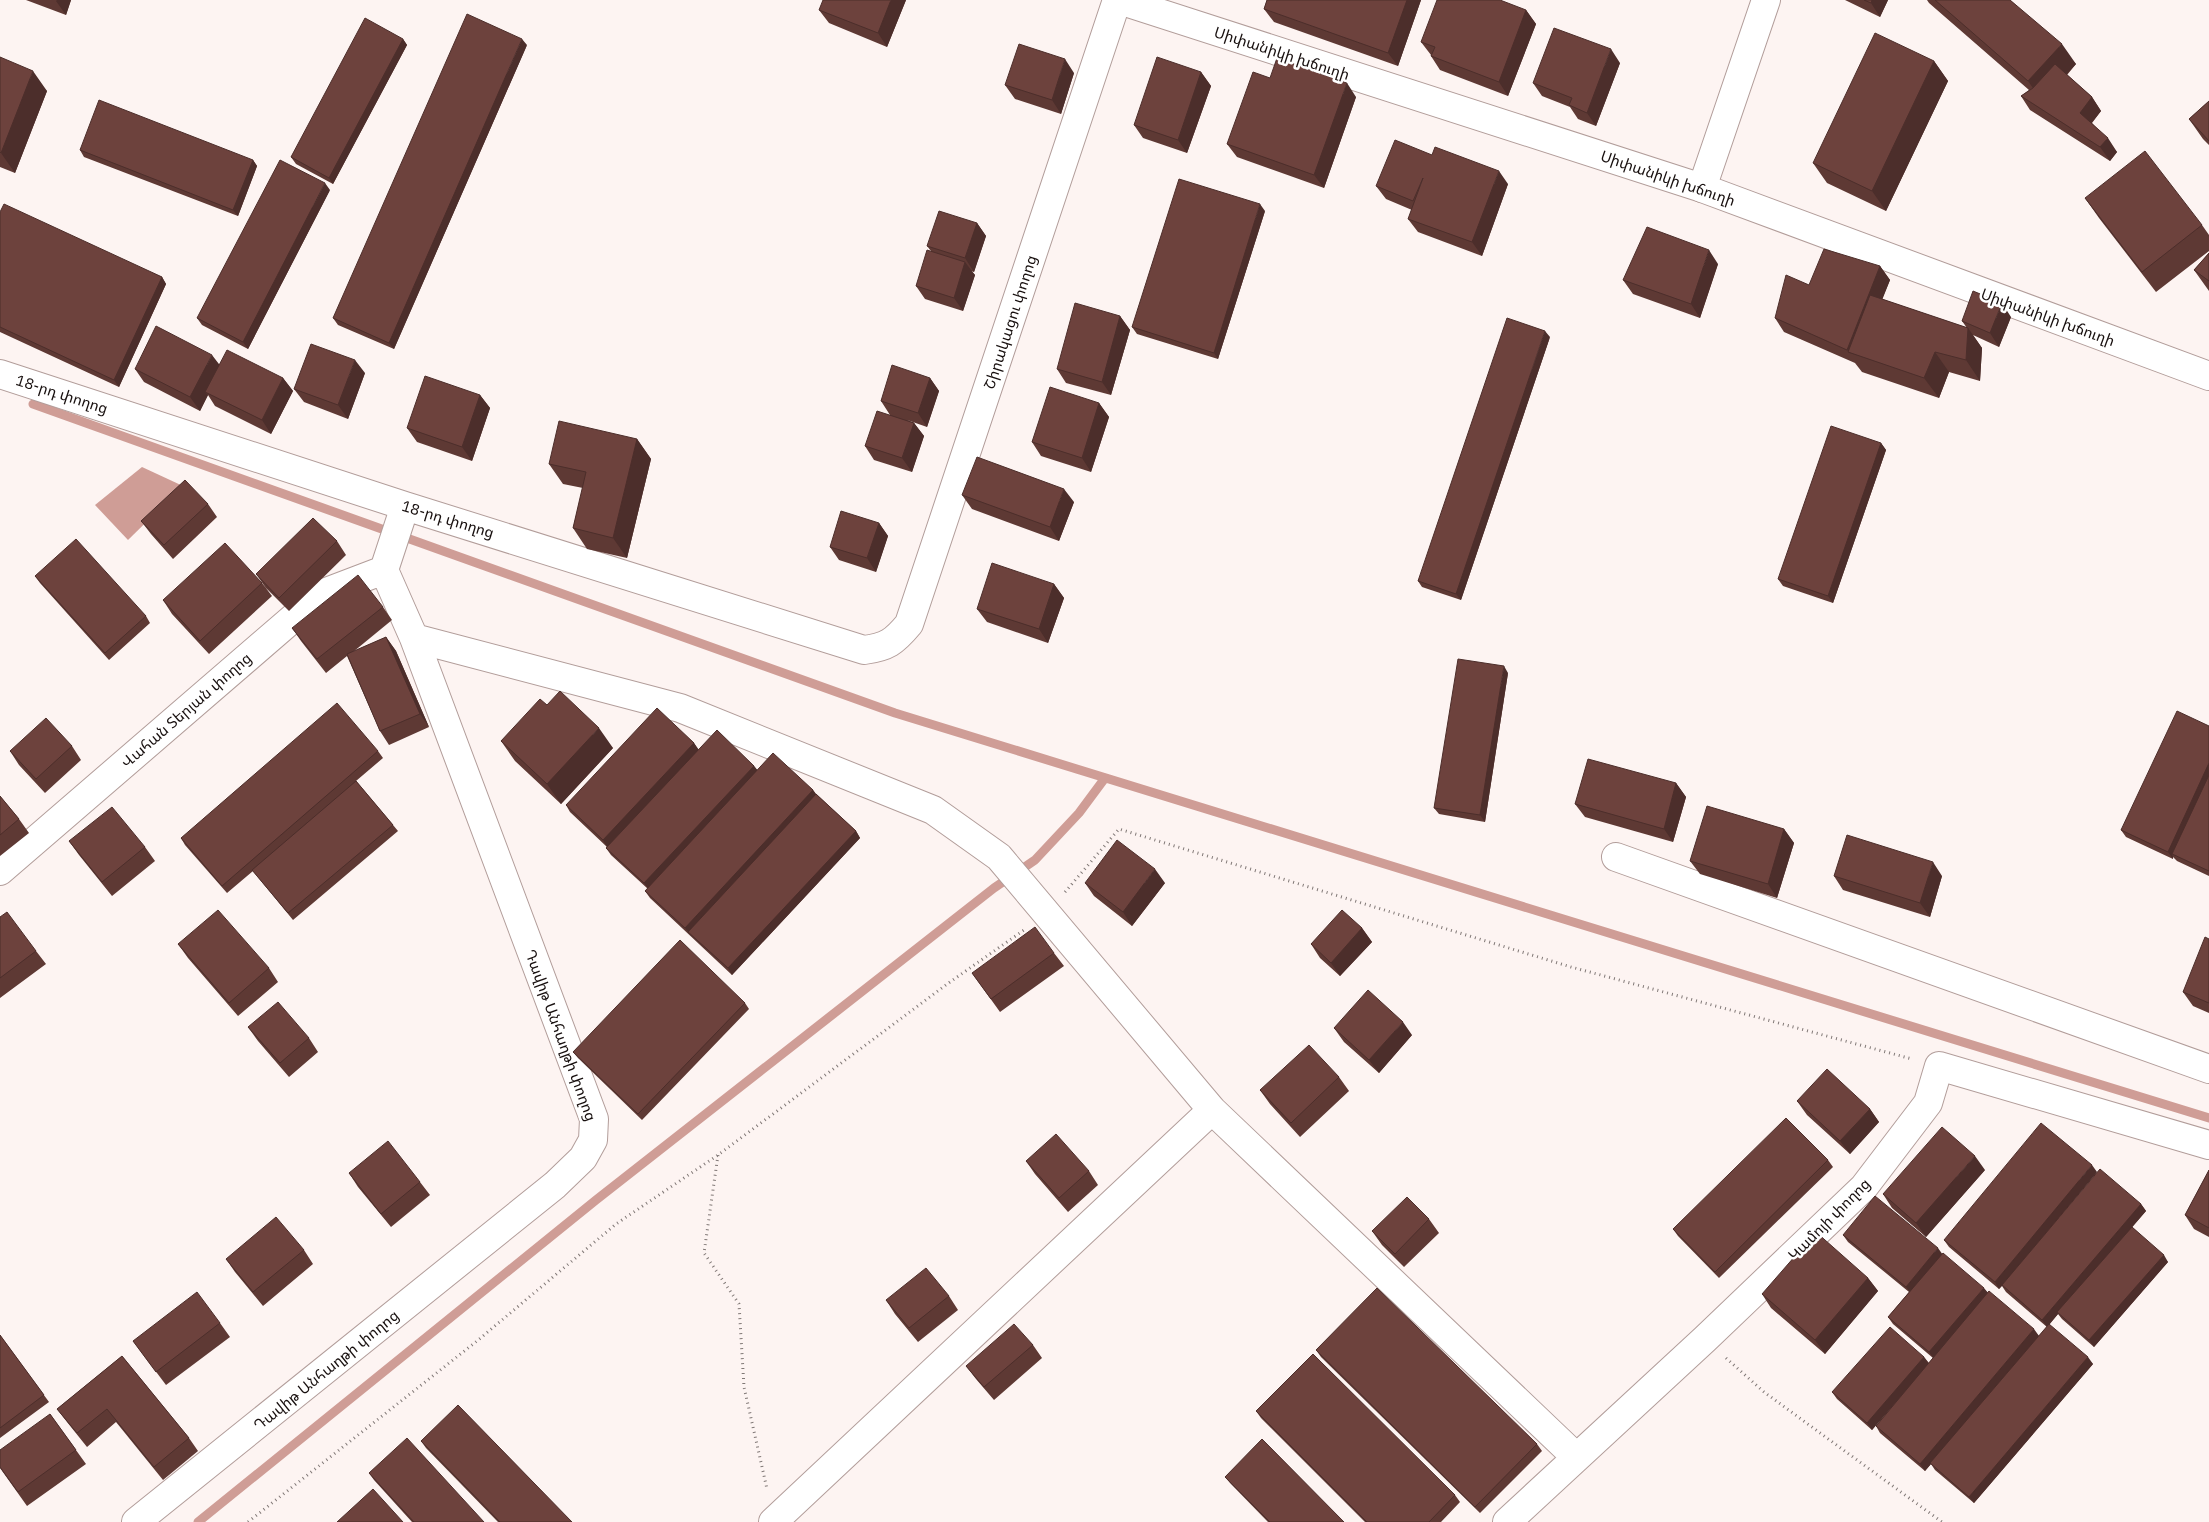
<svg xmlns="http://www.w3.org/2000/svg" width="2209" height="1522" viewBox="0 0 2209 1522" font-family="'IBM Plex Sans','Noto Sans Armenian',sans-serif">
  <rect width="100%" height="100%" fill="#fdf4f2"/>
  <path fill="#cf9d96" d="M142 467 183 486 128 540 95 505Z"/>
  <g fill="none" stroke-linecap="round" stroke-linejoin="round">
    <path stroke="#cf9d96" stroke-width="9" d="M33 404 895 713 2209 1118
      M198 1522 596 1200 994 888 1035 860 1079 813 1105 778"/>
    <defs>
      <path id="minor" d="M1702 188 1766 0
        M0 374 405 506 864 650C887 647 894 642 909 624L1117 0
        M384 570 405 506
        M414 638 680 708 933 810 999 857 1212 1110 1576 1457
        M1616 857 2209 1069
        M0 871 321 594 384 570
        M136 1522 555 1185 583 1158 593 1140 594 1119 414 638 384 570
        M773 1522 1212 1110
        M1507 1522 1705 1339 1864 1187 1928 1103 1939 1066 2209 1145"/>
      <path id="major" d="M1119 0 1702 188 2209 376"/>
    </defs>
    <use href="#minor" stroke="#b29d9a" stroke-width="30"/>
    <use href="#major" stroke="#b29d9a" stroke-width="30"/>
    <path stroke="#807876" stroke-width="3" stroke-dasharray="1 4" stroke-linecap="butt" d="M1065 892 1119 829 1571 967 1912 1059
      M718 1155 704 1253 739 1304 744 1387 767 1489
      M1726 1358 1764 1392 1942 1522
      M248 1522 477 1341 616 1224 718 1155 950 982 1024 930"/>
    <use href="#minor" stroke="#fff" stroke-width="28"/>
    <use href="#major" stroke="#fff" stroke-width="28"/>
  </g>
  <path fill="#5e3934" d="M26 0H71L66 15Z
    M906 0 887 47 829 23 819 10Z
    M1267 0H1421L1398 66 1274 22 1264 9Z
    M1845 0H1888L1880 17Z
    M1927 0H2010L2076 64 2067 75 2092 97 2101 111 2092 123 2117 152 2110 161 2030 110 2021 96 2029 90 1929 3Z
    M1526 10 1536 24 1508 96 1440 70 1431 56V55L1421 42Z
    M403 39 407 45 333 184 296 164 291 157Z
    M527 45 394 349 338 325 333 318Z
    M0 57 47 91 15 173 0 167Z
    M1934 61 1948 81 1886 211 1827 183 1813 163Z
    M1620 63 1596 126 1578 119 1570 107 1542 96 1533 83Z
    M1201 72 1211 86 1187 153 1143 138 1134 125Z
    M1074 73 1061 114 1015 99 1005 85Z
    M1270 78 1356 97 1324 188 1237 157 1227 144Z
    M2209 101V145L2203 139 2189 119Z
    M80 150 253 160 257 166 238 216 84 157Z
    M1508 184 1482 256 1418 232 1408 219 1412 210 1386 199 1376 186Z
    M330 190 248 349 202 325 197 318Z
    M2085 198 2202 225 2209 235V251L2156 292 2099 218Z
    M1265 211 1218 359 1137 334 1132 327Z
    M0 212 162 277 166 284 119 387 0 332Z
    M977 223 986 236 974 272 971 271 975 275 963 311 925 299 916 286 931 251 927 246Z
    M2209 253V291L2194 270Z
    M1718 264 1700 318 1633 294 1623 280Z
    M1880 266 1890 280 1882 299 1967 328 1962 321 2011 317 1999 347 1973 335 1982 348 1980 381 1949 372 1939 398 1862 372 1855 363 1784 332 1775 318 1809 285Z
    M1120 316 1130 330 1111 395 1066 383 1057 369Z
    M1550 337 1461 600 1422 587 1418 581Z
    M219 365 283 378 293 391 271 434 215 406 208 395 200 411 144 382 135 369Z
    M365 373 348 419 304 402 294 389Z
    M930 378 939 391 927 427 907 420 914 423 924 436 912 472 874 460 865 446 890 415 881 401Z
    M480 395 490 408 472 461 417 442 407 428Z
    M1099 403 1109 417 1091 472 1041 456 1032 442Z
    M637 439 651 459 627 558 587 549 573 528 583 488 563 484 549 464Z
    M1881 443 1886 450 1833 603 1783 586 1778 579Z
    M962 495 1074 502 1059 541 972 509Z
    M208 504 217 517 173 559 151 534 141 521Z
    M879 523 888 536 876 572 839 560 830 547Z
    M337 541 346 555 289 611 266 588 256 574Z
    M35 576 146 616 150 623 109 660 40 583Z
    M262 583 272 596 209 654 172 614 163 600Z
    M1054 584 1064 598 1048 643 987 622 977 609Z
    M383 607 392 620 353 652 386 637 396 651 429 727 389 745 380 731 347 656 326 673 301 641 292 628Z
    M1508 673 1485 822 1439 814 1434 808Z
    M547 705 613 748 561 804 515 761 501 741Z
    M2209 726V876L2177 861 2173 857V859L2126 837 2121 830Z
    M694 743 698 750 754 766 757 770 813 790 816 794 856 831 860 838 732 975 650 898 645 891 648 889 611 855 606 848 607 847 570 812 566 805Z
    M72 746 81 760 45 793 19 765 10 751Z
    M378 751 383 758 356 781 393 825 398 831 293 920 253 871 227 893 185 845 181 838Z
    M1676 783 1686 797 1673 842 1585 817 1575 804Z
    M0 796 19 819 29 833 0 856Z
    M1784 829 1794 843 1777 898 1700 874 1690 861Z
    M69 841 145 847 155 861 112 896 79 855Z
    M1834 876H1942L1930 917 1843 890Z
    M1085 883H1165L1132 926 1094 896Z
    M0 917 36 951 46 964 0 998Z
    M1362 928 1372 942 1340 976 1320 958 1311 944Z
    M2209 939V1013L2193 1006 2183 992Z
    M178 944 269 968 278 982 238 1016 188 958Z
    M1054 953 1064 966 1000 1012 972 973Z
    M745 1003 749 1009 642 1120 578 1058 573 1052Z
    M248 1027 309 1038 318 1052 289 1077 258 1041Z
    M1334 1028 1412 1035 1379 1073 1344 1042Z
    M1339 1077 1349 1091 1300 1137 1270 1104 1260 1090Z
    M1797 1101 1870 1109 1879 1122 1850 1154 1807 1115Z
    M1828 1160 1833 1167 1719 1278 1678 1236 1673 1229Z
    M1026 1161 1089 1171 1098 1185 1068 1212 1035 1174Z
    M1985 1170 1926 1237 1892 1208 1883 1194Z
    M2209 1170V1237L2194 1229 2185 1215Z
    M2097 1172 2059 1218 2141 1204 2146 1211 2132 1227 2168 1262 2094 1347 2062 1319 2058 1314 2049 1325 2093 1364 1974 1503 1935 1470 1931 1464 1925 1471 1880 1433 1876 1426 1907 1388 1872 1430 1837 1399 1832 1392 1924 1357 1929 1363 1933 1358 1893 1324 1888 1317 1909 1292 1848 1242 1843 1235 1942 1254 2039 1336 2047 1327 2006 1292 2002 1286 1999 1289 1949 1247 1944 1240Z
    M349 1173 420 1182 430 1195 391 1227 358 1187Z
    M1429 1219 1439 1233 1404 1267 1382 1245 1372 1231Z
    M304 1250 313 1264 263 1306 235 1272 226 1259Z
    M1868 1278 1878 1291 1825 1354 1771 1308 1762 1294Z
    M949 1296 958 1310 918 1342 895 1314 886 1300Z
    M220 1323 230 1337 166 1385 133 1341Z
    M0 1335 49 1402 0 1438Z
    M1033 1345 1042 1358 994 1400 976 1379 966 1366Z
    M1316 1350 1537 1444 1542 1451 1480 1513 1321 1357Z
    M122 1356 189 1438 198 1451 163 1480 116 1422 87 1447 67 1422 57 1409Z
    M1256 1411 1455 1495 1460 1502 1441 1522H1365L1261 1418Z
    M50 1414 86 1464 27 1506 0 1468Z
    M421 1441 572 1522H498L426 1448Z
    M369 1473 484 1522H412L374 1480Z
    M1225 1477 1344 1522H1268L1230 1483Z"/>
  <path fill="#4c2e2b" d="M57 0H71L66 15 56 1Z
    M891 0H906L887 47 878 33Z
    M1407 0H1421L1398 66 1388 53Z
    M1872 0H1888L1880 17 1871 3Z
    M1526 10 1536 24 1508 96 1499 82Z
    M403 39 407 45 333 184 329 178Z
    M522 39 527 45 394 349 389 343Z
    M2062 44 2076 64 2042 101 2028 81Z
    M1611 49 1620 63 1596 126 1587 113Z
    M1065 59 1074 73 1061 114 1052 100Z
    M1934 61 1948 81 1886 211 1872 191Z
    M33 71 47 91 15 173 1 153Z
    M1201 72 1211 86 1187 153 1178 140Z
    M1347 83 1356 97 1324 188 1314 175Z
    M2092 97 2101 111 2089 126 2080 113Z
    M2108 138 2117 152 2110 161 2100 147Z
    M253 160 257 166 238 216 233 210Z
    M1499 171 1508 184 1482 256 1472 242Z
    M325 183 330 190 248 349 243 342Z
    M1260 204 1265 211 1218 359 1214 353Z
    M977 223 986 236 974 272 965 258Z
    M1709 250 1718 264 1700 318 1691 304Z
    M965 262 975 275 963 311 954 298Z
    M1880 266 1890 280 1860 356 1850 353 1847 350Z
    M162 277 166 284 119 387 114 380Z
    M2002 303 2011 317 1999 347 1990 333Z
    M1120 316 1130 330 1111 395 1102 382Z
    M1968 328 1982 348 1980 381 1966 360Z
    M1545 331 1550 337 1461 600 1456 594Z
    M1935 352 1949 372 1939 398 1924 378Z
    M212 355 222 368 205 392 208 395 200 411 190 397Z
    M355 360 365 373 348 419 338 405Z
    M283 378 293 391 271 434 262 420Z
    M930 378 939 391 927 427 918 413Z
    M480 395 490 408 472 461 462 447Z
    M1099 403 1109 417 1091 472 1082 458Z
    M914 423 924 436 912 472 902 458Z
    M637 439 651 459 627 558 613 538Z
    M1881 443 1886 450 1833 603 1828 596Z
    M1064 489 1074 502 1059 541 1050 527Z
    M879 523 888 536 876 572 867 558Z
    M1054 584 1064 598 1048 643 1039 629Z
    M386 637 396 651 429 727 420 714Z
    M1504 666 1508 673 1485 822 1480 815Z
    M599 728 613 748 561 804 547 784Z
    M694 743 699 750 607 847 603 840Z
    M2209 763V780L2172 854 2173 857V859L2168 852Z
    M754 766 759 772 649 890 644 883Z
    M1676 783 1686 797 1673 842 1664 829Z
    M813 790 818 797 688 932 685 928Z
    M1784 829 1794 843 1777 898 1768 884Z
    M856 831 860 838 732 975 728 968Z
    M1933 862 1942 876 1930 917 1920 903Z
    M1155 869 1165 883 1132 926 1123 912Z
    M1362 928 1372 942 1340 976 1331 963Z
    M1403 1022 1412 1035 1379 1073 1369 1060Z
    M1870 1109 1879 1122 1850 1154 1840 1141Z
    M1975 1156 1985 1170 1926 1237 1916 1223Z
    M2092 1165 2097 1172 1999 1289 1995 1282Z
    M2141 1204 2146 1211 2059 1313 2057 1312 2058 1314 2047 1327 2042 1320Z
    M1938 1248 1943 1255 1911 1294 1906 1287Z
    M2164 1255 2168 1262 2094 1347 2089 1340Z
    M1868 1278 1878 1291 1825 1354 1815 1340Z
    M1984 1288 1989 1294 1934 1359 1929 1352Z
    M2034 1329 2039 1336 1925 1471 1920 1464Z
    M1924 1357 1929 1364 1872 1430 1867 1423Z
    M2088 1357 2093 1364 1974 1503 1969 1497Z"/>
  <path fill="#6d423d" stroke="#4c2e2b" d="M823 0H891L878 33 819 10Z
    M1267 0H1407L1388 53 1264 9Z
    M1437 0H1500L1526 10 1499 82 1431 56 1435 47 1421 42Z
    M1864 0H1872L1871 3Z
    M1935 0H2010L2062 44 2028 81Z
    M467 14 522 39 389 343 333 318Z
    M365 18 403 39 329 178 291 157Z
    M1554 28 1611 49 1587 113 1569 105 1572 98 1533 83Z
    M1875 33 1934 61 1872 191 1813 163Z
    M1019 44 1065 59 1052 100 1005 85Z
    M0 57 33 71 1 153 0 152Z
    M1157 57 1201 72 1178 140 1134 125Z
    M1277 58 1347 83 1314 175 1227 144 1253 72 1270 78Z
    M2055 64 2092 97 2080 113 2108 138 2100 147 2021 96 2033 88Z
    M99 100 253 160 233 210 80 150Z
    M2209 101V141L2189 119Z
    M1395 140 1432 155 1435 147 1499 171 1472 242 1408 219 1423 178 1413 201 1376 186Z
    M2145 151 2202 225 2142 272 2085 198Z
    M280 160 325 183 243 342 197 318Z
    M1179 179 1260 204 1214 353 1132 327Z
    M4 204 162 277 114 380 0 327V212Z
    M939 211 977 223 965 258 927 246Z
    M1647 227 1709 250 1691 304 1623 280Z
    M1824 249 1880 266 1847 350 1775 318 1786 275 1809 285Z
    M927 250 965 262 954 298 916 286Z
    M2209 253V281L2194 270Z
    M1973 291 2002 303 1990 333 1962 321Z
    M1870 295 1968 328 1966 360 1935 352 1924 378 1848 352Z
    M1075 303 1120 316 1102 382 1057 369Z
    M1507 318 1545 331 1456 594 1418 581Z
    M156 326 212 355 190 397 135 369Z
    M311 344 355 360 338 405 294 389Z
    M227 350 283 378 262 420 205 392Z
    M892 365 930 378 918 413 881 401Z
    M425 376 480 395 462 447 407 428Z
    M1050 387 1099 403 1082 458 1032 442Z
    M877 411 914 423 902 458 865 446Z
    M559 421 637 439 613 538 573 528 586 472 549 464Z
    M1831 426 1881 443 1828 596 1778 579Z
    M977 457 1064 489 1050 527 962 495Z
    M185 480 208 504 164 545 141 521Z
    M841 511 879 523 867 558 830 547Z
    M313 518 337 541 279 598 256 574Z
    M76 539 146 616 105 653 35 576Z
    M225 543 262 583 200 641 163 600Z
    M992 563 1054 584 1039 629 977 609Z
    M358 575 383 607 317 659 292 628Z
    M386 637 420 714 380 731 347 654Z
    M1458 659 1504 666 1480 815 1434 808Z
    M560 691 599 728 547 784 501 741 540 699 547 705Z
    M337 703 378 751 222 886 181 838Z
    M657 708 694 743 603 840 566 805Z
    M2177 711 2209 726V763L2168 852 2121 830Z
    M46 718 72 746 36 779 10 751Z
    M717 730 754 766 644 883 606 848Z
    M773 753 813 790 685 928 645 891Z
    M1588 759 1676 783 1664 829 1575 804Z
    M2209 775V871L2172 854Z
    M356 781 393 825 288 913 252 870Z
    M816 794 856 831 728 968 688 932Z
    M0 796 19 819 0 835Z
    M1707 806 1784 829 1768 884 1690 861Z
    M112 807 145 847 102 882 69 841Z
    M1847 835 1933 862 1920 903 1834 876Z
    M1117 840 1155 869 1123 912 1085 883Z
    M218 910 269 968 229 1003 178 944Z
    M1342 910 1362 928 1331 963 1311 944Z
    M7 912 36 951 0 978V917Z
    M1035 927 1054 953 991 999 972 973Z
    M2205 937 2209 939V1003L2183 992Z
    M680 940 745 1003 638 1114 573 1052Z
    M1368 990 1403 1022 1369 1060 1334 1028Z
    M278 1002 309 1038 280 1063 248 1027Z
    M1309 1045 1339 1077 1291 1123 1260 1090Z
    M1827 1069 1870 1109 1840 1141 1797 1101Z
    M1786 1118 1828 1160 1715 1272 1673 1229Z
    M2041 1123 2092 1165 1995 1282 1944 1240Z
    M1942 1127 1975 1156 1916 1223 1883 1194Z
    M1056 1134 1089 1171 1059 1198 1026 1161Z
    M388 1141 420 1182 381 1214 349 1173Z
    M2100 1169 2141 1204 2042 1320 2002 1285Z
    M2209 1170V1228L2185 1215Z
    M1875 1196 1938 1248 1906 1287 1843 1235Z
    M1407 1197 1429 1219 1395 1254 1372 1231Z
    M276 1217 304 1250 253 1292 226 1259Z
    M2132 1227 2164 1255 2089 1340 2057 1312Z
    M1816 1232 1868 1278 1815 1340 1762 1294Z
    M1943 1253 1984 1288 1929 1352 1888 1317Z
    M926 1268 949 1296 909 1328 886 1300Z
    M1377 1288 1537 1444 1475 1507 1316 1350Z
    M1989 1291 2034 1329 1920 1464 1876 1426Z
    M197 1292 220 1323 156 1372 133 1341Z
    M1014 1324 1033 1345 984 1387 966 1366Z
    M2049 1324 2088 1357 1969 1497 1930 1463Z
    M1890 1327 1924 1357 1867 1423 1832 1392Z
    M0 1335 44 1395 0 1428Z
    M1313 1354 1455 1495 1429 1522H1367L1256 1411Z
    M122 1356 189 1438 154 1467 107 1409 77 1433 57 1409Z
    M458 1405 572 1522H500L421 1441Z
    M50 1414 76 1450 18 1492 0 1467V1450Z
    M407 1438 484 1522H414L369 1473Z
    M1262 1439 1344 1522H1270L1225 1477Z
    M373 1489 403 1522H337Z"/>
  <g text-anchor="middle" dominant-baseline="central" stroke-width="5" stroke-linejoin="round" paint-order="stroke">
    <g font-size="15" fill="#170f0e" stroke="#fff">
      <text transform="translate(1282 53) rotate(18)">Սիփանիկի խճուղի</text>
      <text transform="translate(1668 178) rotate(19)">Սիփանիկի խճուղի</text>
      <text transform="translate(2048 317) rotate(20)">Սիփանիկի խճուղի</text>
      <text transform="translate(1010 322) rotate(-72)">Շիրակացու փողոց</text>
      <text transform="translate(62 394) rotate(18)">18-րդ փողոց</text>
      <text transform="translate(448 519) rotate(17)">18-րդ փողոց</text>
      <text transform="translate(186 710) rotate(-41)">Վահան Տերյան փողոց</text>
      <text transform="translate(561 1035) rotate(70)">Դավիթ Անհաղթի փողոց</text>
      <text transform="translate(1829 1219) rotate(-45)">Կամոյի փողոց</text>
      <text transform="translate(326 1370) rotate(-39)">Դավիթ Անհաղթի փողոց</text>
    </g>
  </g>
</svg>
